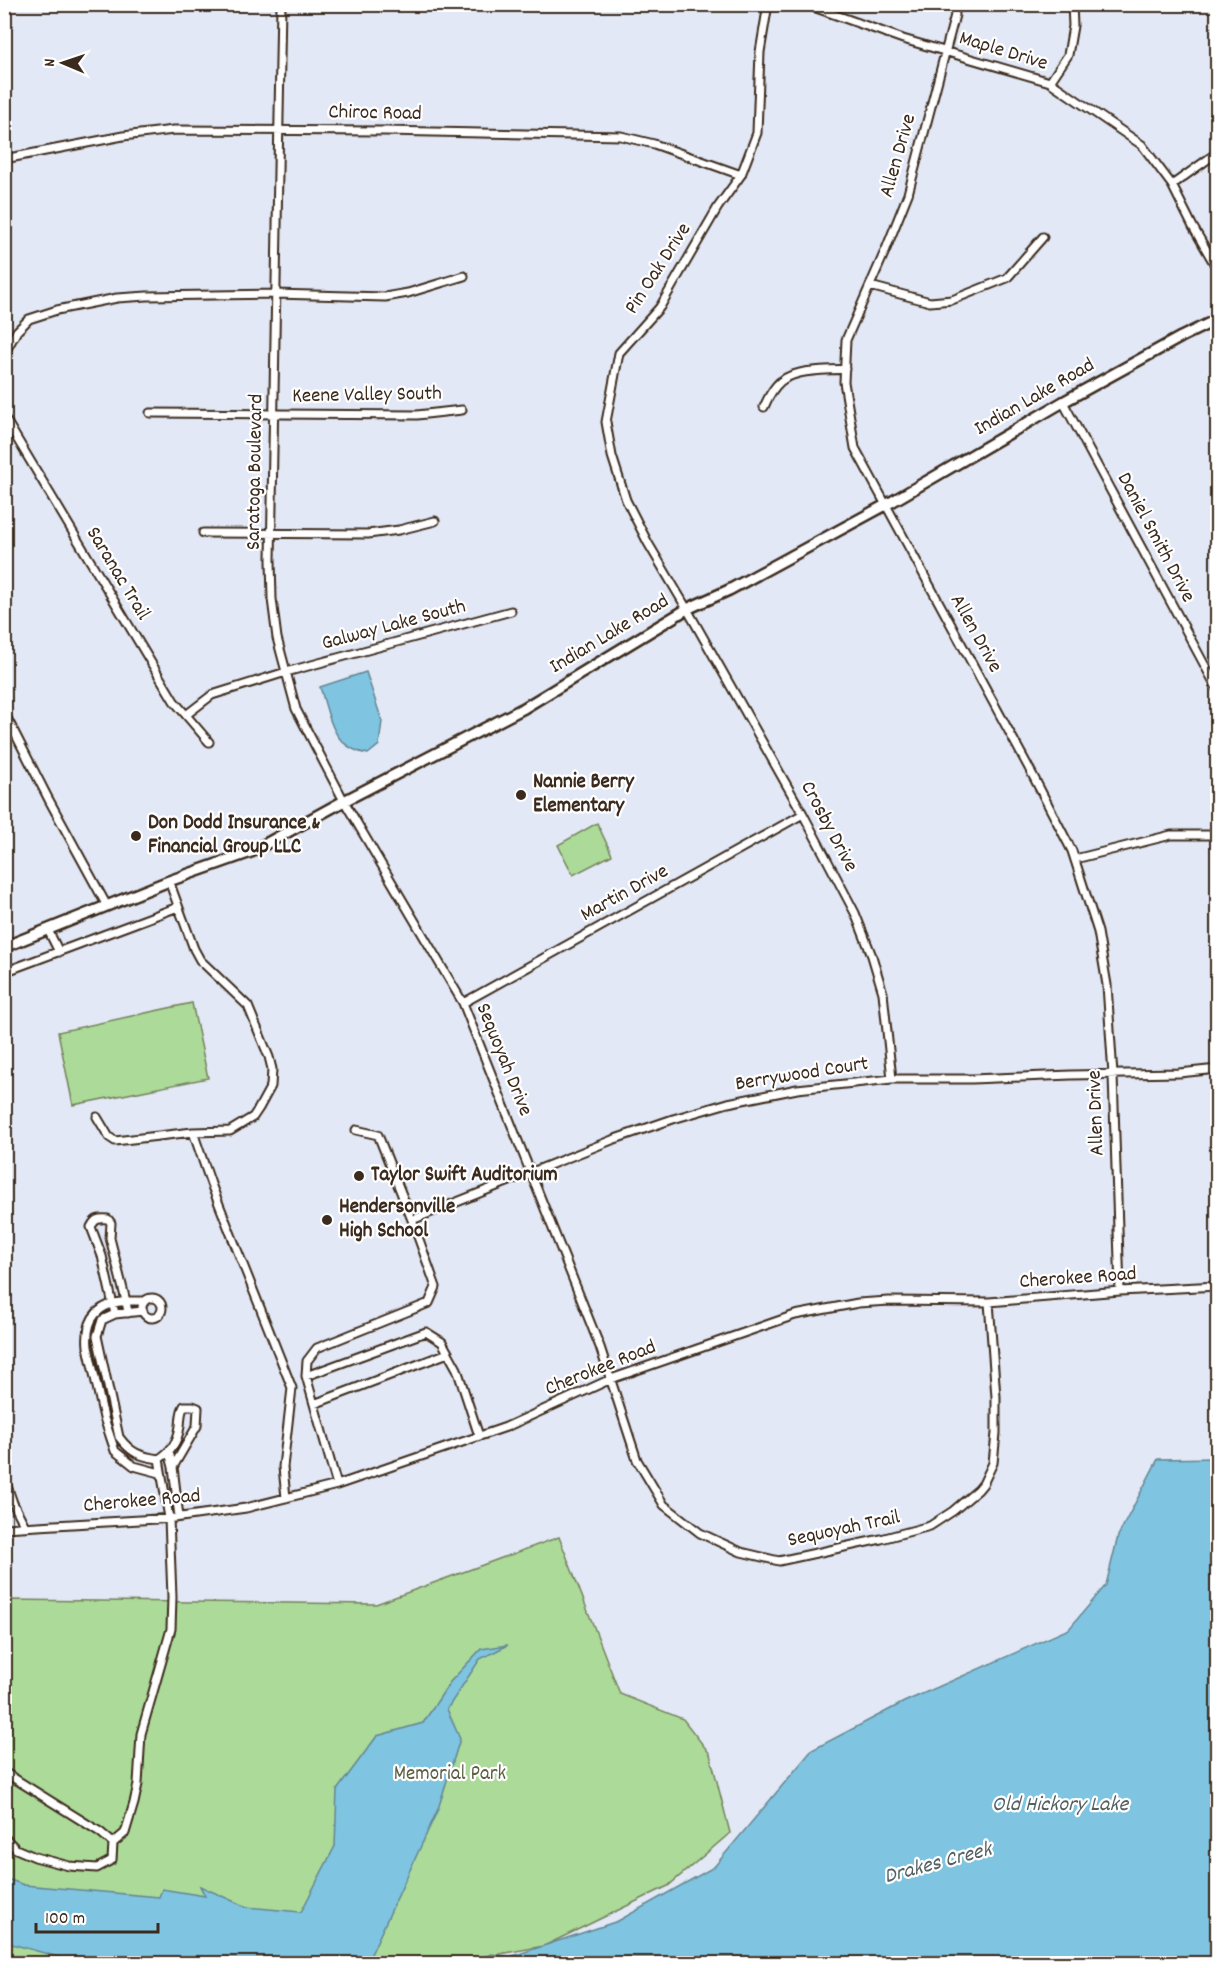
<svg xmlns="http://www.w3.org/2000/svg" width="1222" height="1968" viewBox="0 0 1222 1968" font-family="Dekko,sans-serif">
  <rect width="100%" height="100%" fill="#e2e8f5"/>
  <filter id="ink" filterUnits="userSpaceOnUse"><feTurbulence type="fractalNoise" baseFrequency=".0167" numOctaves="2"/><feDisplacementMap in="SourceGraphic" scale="12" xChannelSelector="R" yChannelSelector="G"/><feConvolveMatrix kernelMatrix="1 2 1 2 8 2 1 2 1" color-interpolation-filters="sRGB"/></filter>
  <g filter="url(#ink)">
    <path fill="#acda99" stroke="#74825c" stroke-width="1.5" d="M597 823 612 855 573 875 558 845Z
      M192 1003 208 1078 73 1105 58 1032Z
      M559 1537 620 1694 683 1719 710 1754 730 1833 668 1886 544 1946 450 1963H5V1600L376 1604Z"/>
    <path fill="#7fc4e0" stroke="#648692" stroke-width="1.5" d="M366 672 382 721 379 745 368 754C331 747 330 718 320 687Z
      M1217 1458V1957L1190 1958 1182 1964 466 1963 492 1954 510 1957 618 1921 714 1867 812 1750 904 1702 1069 1629 1106 1585 1118 1536 1158 1459Z
      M508 1645 480 1659 447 1709 460 1739 438 1809 367 1963H139L62 1958 12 1944 5 1946V1878L24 1885 159 1897 162 1889 205 1896 200 1886 246 1907 301 1912 335 1846 337 1790 377 1736 423 1723 450 1682 481 1649Z"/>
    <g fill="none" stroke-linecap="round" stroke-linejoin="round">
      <defs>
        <path id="street" d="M281 4 271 560 272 599 277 638 296 709 344 801 463 1003 600 1347 637 1460 664 1505 700 1533 741 1552 779 1561 881 1539 930 1526 953 1511 978 1490 983 1484 993 1463 996 1433V1397L989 1302
          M768 4 760 52 757 133 741 175 718 207 660 307 619 353 606 422 612 456 626 500 648 543 687 609 803 814 855 913 872 956 883 993 892 1079
          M805 4 903 39 1050 82 1142 145 1172 185 1193 227 1218 270
          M954 4 955 15 908 194 886 249 846 340 844 382 855 448 1030 770 1072 851 1098 932 1107 985 1113 1075 1120 1291
          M1050 82 1068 55 1073 26 1072 4
          M4 159 123 136 174 130 385 131 621 136 654 144 741 175
          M1172 185 1218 152
          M870 286 930 302 952 300 1007 278 1043 237
          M4 354 17 331 29 319 57 310 117 298 147 296 275 294 385 297 408 293 464 276
          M1063 402 1218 690
          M764 407C767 400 771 392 776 386 790 368 824 371 845 369
          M150 413 417 415 462 410
          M4 417 174 701 209 742
          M203 533 368 534 399 530 435 521
          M4 712 49 800 107 906
          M186 715 212 695 286 672 511 611
          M1075 859 1171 835H1218
          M48 930 59 952
          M4 972 178 907
          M463 1003 803 814
          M97 1117 109 1137 115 1141 193 1132 230 1131 253 1117 259 1108 271 1086 272 1069 269 1057 248 1006 200 960 194 949 169 881
          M193 1132 211 1184 292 1388 283 1467 286 1498
          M412 1220 612 1140 673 1119 728 1103 797 1089 892 1079H972L1071 1075 1179 1073 1218 1069
          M142 1308a10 10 0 1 1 20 0a10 10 0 1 1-20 0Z
          M143 1311 115 1314 102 1320 97 1336 119 1437C131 1453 139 1456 159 1459
          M128 1313 126 1301H144
          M115 1314 102 1256 91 1227C95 1219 98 1218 108 1219L111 1223 110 1238 126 1301C98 1304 85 1318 88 1347L104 1418 115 1451 134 1466 160 1473
          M306 1376 426 1332 442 1342 457 1369 479 1436
          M314 1404 448 1353
          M169 1452 173 1467 179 1517
          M159 1459C171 1451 178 1442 180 1426 181 1418 180 1413 184 1406H193L198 1408 197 1426 173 1467
          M4 1477 13 1503 25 1526
          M337 1485 306 1376 307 1361 317 1348 429 1303 436 1287 412 1220 378 1135 356 1130
          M4 1528 174 1518 246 1508 337 1485 506 1427 611 1379 795 1315 858 1303 889 1301 989 1302 1120 1291 1218 1286
          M4 1772 100 1832 113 1843 112 1860 97 1868 69 1866 35 1857 16 1849 4 1837
          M113 1843 125 1833 134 1803 138 1784 141 1734 171 1629 172 1597 169 1518 159 1459"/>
        <path id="secondary" d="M4 947 169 881 251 852 344 801 524 708 687 609 729 590 893 501 1063 402 1181 337 1218 319"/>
      </defs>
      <use href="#street" stroke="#3b2a1e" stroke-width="11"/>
      <use href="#secondary" stroke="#3b2a1e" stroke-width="14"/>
      <use href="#street" stroke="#fff" stroke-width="7"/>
      <use href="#secondary" stroke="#fff" stroke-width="9"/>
    </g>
  </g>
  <g fill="#3b2a1e" stroke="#fff" stroke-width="2">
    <circle cx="521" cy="795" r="6"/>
    <circle cx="136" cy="836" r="6"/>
    <circle cx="359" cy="1176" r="6"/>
    <circle cx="327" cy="1220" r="6"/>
  </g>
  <g text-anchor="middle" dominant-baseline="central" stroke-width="4.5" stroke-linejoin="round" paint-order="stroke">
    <g font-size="21" fill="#3b2a1e" stroke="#fff">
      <text transform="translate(1003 52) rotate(17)">Maple Drive</text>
      <text transform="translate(375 114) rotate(1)">Chiroc Road</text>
      <text transform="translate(899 156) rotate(-74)">Allen Drive</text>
      <text transform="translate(659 269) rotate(-57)">Pin Oak Drive</text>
      <text transform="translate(367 396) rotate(-1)">Keene Valley South</text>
      <text transform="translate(1035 398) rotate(-30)">Indian Lake Road</text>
      <text transform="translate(256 472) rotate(-89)">Saratoga Boulevard</text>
      <text transform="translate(1155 538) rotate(62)">Daniel Smith Drive</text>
      <text transform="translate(117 574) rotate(59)">Saranac Trail</text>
      <text transform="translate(394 626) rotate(-15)">Galway Lake South</text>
      <text transform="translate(975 634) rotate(61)">Allen Drive</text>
      <text transform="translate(610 635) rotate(-31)">Indian Lake Road</text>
      <text transform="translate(828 827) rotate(62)">Crosby Drive</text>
      <text transform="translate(625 894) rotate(-29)">Martin Drive</text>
      <text transform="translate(503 1060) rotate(68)">Sequoyah Drive</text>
      <text transform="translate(802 1075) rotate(-9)">Berrywood Court</text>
      <text transform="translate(1097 1113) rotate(-92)">Allen Drive</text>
      <text transform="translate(1078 1279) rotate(-4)">Cherokee Road</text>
      <text transform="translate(601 1369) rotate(-22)">Cherokee Road</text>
      <text transform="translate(142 1502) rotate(-5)">Cherokee Road</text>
      <text transform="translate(844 1530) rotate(-12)">Sequoyah Trail</text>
    </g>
    <g font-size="21" font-weight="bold" fill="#3b2a1e" stroke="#fff" text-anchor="start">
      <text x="533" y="783">Nannie Berry<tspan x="533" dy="24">Elementary</tspan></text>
      <text x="148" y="824">Don Dodd Insurance &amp;<tspan x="148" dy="24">Financial Group LLC</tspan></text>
      <text x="371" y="1176">Taylor Swift Auditorium</text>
      <text x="339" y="1208">Hendersonville<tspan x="339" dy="24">High School</tspan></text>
    </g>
    <g font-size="21" fill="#5d5f43" stroke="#fff">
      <text x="450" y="1775">Memorial Park</text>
    </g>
    <g font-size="22" font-style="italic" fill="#536062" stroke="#fff">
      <text x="1060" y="1805">Old Hickory Lake</text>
      <text transform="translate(938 1864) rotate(-15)">Drakes Creek</text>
    </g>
  </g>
  <rect width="1222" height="1968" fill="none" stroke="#fff" stroke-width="24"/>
  <rect x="12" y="12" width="1198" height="1944" fill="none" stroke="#3b2a1e" stroke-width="2" filter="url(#ink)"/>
  <g transform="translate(63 63) rotate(272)" stroke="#ffffff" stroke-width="4.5" paint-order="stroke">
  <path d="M0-4.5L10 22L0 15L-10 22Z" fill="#3b2a1e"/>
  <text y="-9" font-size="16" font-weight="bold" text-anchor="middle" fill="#3b2a1e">N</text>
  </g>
  <path d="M36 1923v9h122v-9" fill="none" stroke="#3b2a1e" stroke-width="3"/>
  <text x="45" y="1923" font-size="18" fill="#3b2a1e" stroke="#ffffff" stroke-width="4.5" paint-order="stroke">100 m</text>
</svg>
